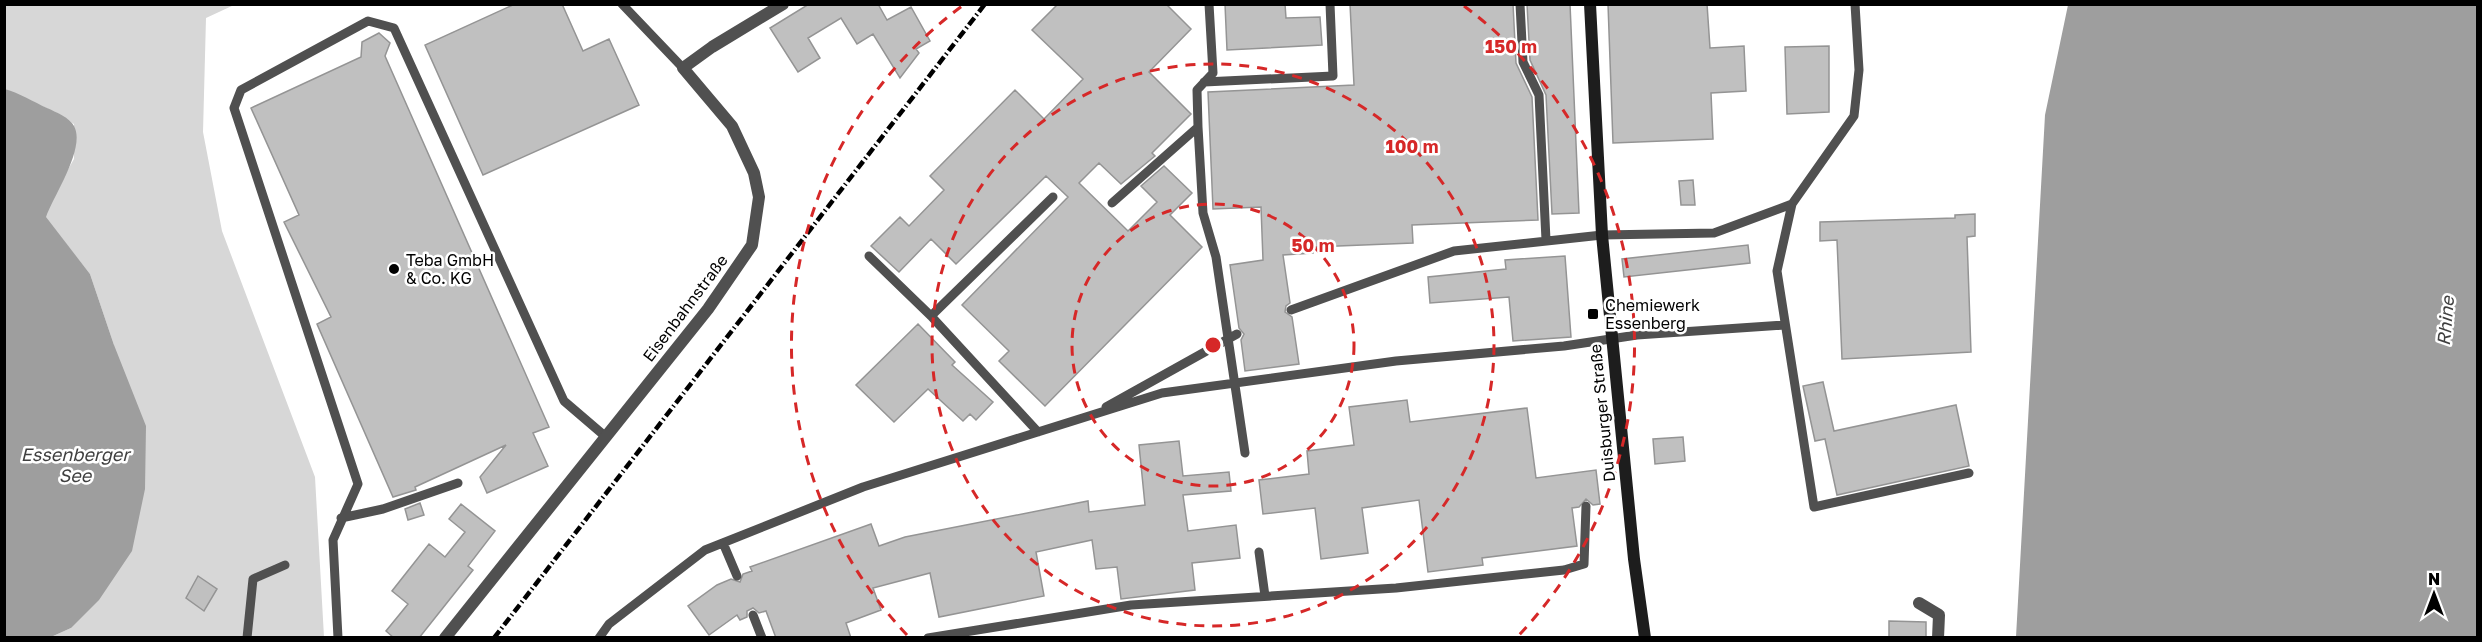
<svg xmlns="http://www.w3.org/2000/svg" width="2482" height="642" viewBox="0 0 2482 642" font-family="'Golos Text',sans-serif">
  <rect width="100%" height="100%" fill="#fff"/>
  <path fill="#d7d7d7" d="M5 5H234L206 18 203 132 222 231 315 477 324 637H51L71 628 114 345 90 274 45 217 56 190 74 159V124L59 114 5 89Z"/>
  <path fill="#9e9e9e" d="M2068 5H2477V637H2016L2045 115Z
    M5 89C19 93 34 102 47 108 56 112 70 118 74 126 86 148 54 195 46 217L90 274 114 345 146 426 145 489 132 551 99 600 71 628 51 637H5Z"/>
  <path fill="#c0c0c0" stroke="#949494" stroke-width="1.5" d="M515 4H562L583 51 609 39 639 105 483 175 425 45Z
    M809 4H878L887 20 911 7 930 41 916 49 919 53 900 78 873 34 857 44 841 18 808 38 820 58 798 72 770 28Z
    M1058 4H1166L1191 29 1149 72 1191 114 1152 153 1155 156 1121 184 1099 163 1079 183 1128 231 1157 202 1141 186 1164 166 1192 193 1170 215 1202 247 1045 406 999 361 1009 351 962 305 1068 197 1046 176 956 264 931 239 899 272 871 246 900 217 909 226 944 190 930 176 1015 90 1044 119 1083 79 1032 30Z
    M1225 4H1285L1286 18 1320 17 1322 45 1227 50Z
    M1350 4H1513L1516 63 1532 97 1538 220 1412 225 1413 243 1313 247V253L1283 255 1290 303 1286 306 1285 312 1292 317 1299 364 1245 371 1241 340 1244 334 1239 328 1230 265 1263 260 1261 207 1213 209 1208 92 1354 85Z
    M1527 4H1570L1579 213 1552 214 1546 95 1530 60Z
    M1608 4H1707L1710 48 1744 46 1746 91 1711 93 1713 139 1613 143Z
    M379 33 390 43 385 56 549 427 533 433 548 466 487 493 480 477 506 445 415 487 416 490 393 497 317 324 331 317 284 222 299 215 251 108 361 57 362 42Z
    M1829 46V112L1787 114 1785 47Z
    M1693 180 1695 205H1681L1679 181Z
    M1975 214V236L1967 237 1971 352 1842 359 1837 240 1820 241V222L1955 218V215Z
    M1748 245 1750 263 1624 277 1622 259Z
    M1565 256 1571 337 1513 341 1509 297 1430 303 1428 277 1506 269 1505 260Z
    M918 324 955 362 952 365 993 402 976 420 970 414 963 421 928 389 894 422 856 385Z
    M1823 382 1834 431 1956 405 1969 466 1837 495 1825 439 1815 441 1803 386Z
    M1407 400 1410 422 1527 408 1536 478 1596 470 1600 504 1593 505 1586 499 1579 507 1572 508 1577 546 1482 558 1483 565 1428 572 1419 500 1362 508 1368 553 1321 559 1315 508 1263 514 1259 480 1309 474 1307 451 1354 445 1349 407Z
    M1683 437 1685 461 1655 464 1653 439Z
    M1179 441 1183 476 1229 472 1231 491 1183 495 1188 531 1236 525 1240 558 1192 563 1195 590 1121 599 1117 567 1096 569 1092 540 1036 552 1044 596 939 617 930 573 873 588 881 610 846 623 851 638H776L766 611 759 613 753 608 747 611V617L740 620 737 615 709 635 688 606 717 585 731 579 740 582 743 574 752 571 750 567 871 524 879 546 905 537 1088 501 1089 512 1145 505 1139 445Z
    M420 503 424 515 408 520 405 509Z
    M461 504 495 531 468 566 473 570 419 638H394L386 631 408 604 392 591 429 544 445 557 465 532 449 519Z
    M198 576 217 589 204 611 186 598Z
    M1889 621 1926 622V638H1889Z"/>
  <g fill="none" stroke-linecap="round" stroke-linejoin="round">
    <path stroke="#505050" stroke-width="9" d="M622 4 683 68
      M1520 4 1523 62 1539 95 1546 240
      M1204 82 1333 76 1330 4
      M1198 127 1203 213 1216 257 1245 453
      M1112 203 1198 127 1197 90 1213 73 1209 4
      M1792 204 1777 271 1814 507 1969 473
      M869 256 931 316 1038 432
      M1291 310 1454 251 1602 235 1714 233 1792 204 1854 116 1859 70 1855 4
      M931 316 1053 197
      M1106 407 1237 334
      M341 518 383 509 458 483
      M723 543 737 576
      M1259 552 1265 596
      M753 615 762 638
      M247 638 253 579 285 565
      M338 638 333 540 358 484 234 108 241 90 368 21 394 28 564 401 606 437
      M599 638 609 624 705 550 863 487 1162 393 1396 361 1564 346 1637 335 1784 325
      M928 638 1131 605 1396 588 1564 570 1584 564 1586 506"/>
    <path stroke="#505050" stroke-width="12" d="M1919 603 1939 615 1938 638
      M445 638 708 309 752 245 759 197 754 173 732 126 683 68 712 47 783 4"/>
    <path stroke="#1d1d1d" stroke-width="12" d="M1590 4 1602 235 1634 559 1645 638"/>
    <path stroke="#000" stroke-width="4.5" stroke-dasharray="9 3 1.5 3" stroke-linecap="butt" d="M494 638 985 4"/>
  </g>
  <g fill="none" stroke="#d62828" stroke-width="3" stroke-dasharray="10 8">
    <circle cx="1213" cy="345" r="141"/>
    <circle cx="1213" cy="345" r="281"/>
    <path d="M907 635A422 422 0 0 1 962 6M1464 6A422 422 0 0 1 1519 635"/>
  </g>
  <g fill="#000" stroke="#fff" stroke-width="2">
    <circle cx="394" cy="269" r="6"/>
    <rect x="1587" y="308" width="12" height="12" rx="3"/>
  </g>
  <g text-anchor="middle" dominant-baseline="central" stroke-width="5" stroke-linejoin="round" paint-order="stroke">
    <g font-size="16" fill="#000" stroke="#fff" text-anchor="start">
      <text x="406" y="260">Teba GmbH<tspan x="406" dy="18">&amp; Co. KG</tspan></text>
      <text x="1605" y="305">Chemiewerk<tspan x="1605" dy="18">Essenberg</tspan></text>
    </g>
    <g font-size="16" fill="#000" stroke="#fff">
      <text transform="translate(685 308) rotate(-53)">Eisenbahnstraße</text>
      <text transform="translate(1602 413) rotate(-96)">Duisburger Straße</text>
    </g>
    <g font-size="18" font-style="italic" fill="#3f3f3f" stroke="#fff">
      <text transform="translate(2445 321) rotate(-85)">Rhine</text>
      <text x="75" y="454">Essenberger<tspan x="75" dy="21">See</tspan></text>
    </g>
  </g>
  <circle cx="1213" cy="345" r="9" fill="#d62828" stroke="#fff" stroke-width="3"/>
  <g font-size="18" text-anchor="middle" font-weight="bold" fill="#d62828" stroke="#fff" stroke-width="5" stroke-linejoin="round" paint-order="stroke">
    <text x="1511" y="53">150 m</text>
    <text x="1412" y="153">100 m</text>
    <text x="1313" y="252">50 m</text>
  </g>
  <rect width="2482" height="642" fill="none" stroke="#000000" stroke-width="12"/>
  <g transform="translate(2434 594)" stroke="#ffffff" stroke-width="4.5" paint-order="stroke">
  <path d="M0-4.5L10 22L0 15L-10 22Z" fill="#000000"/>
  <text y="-9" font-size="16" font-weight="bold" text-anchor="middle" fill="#000000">N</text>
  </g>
</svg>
